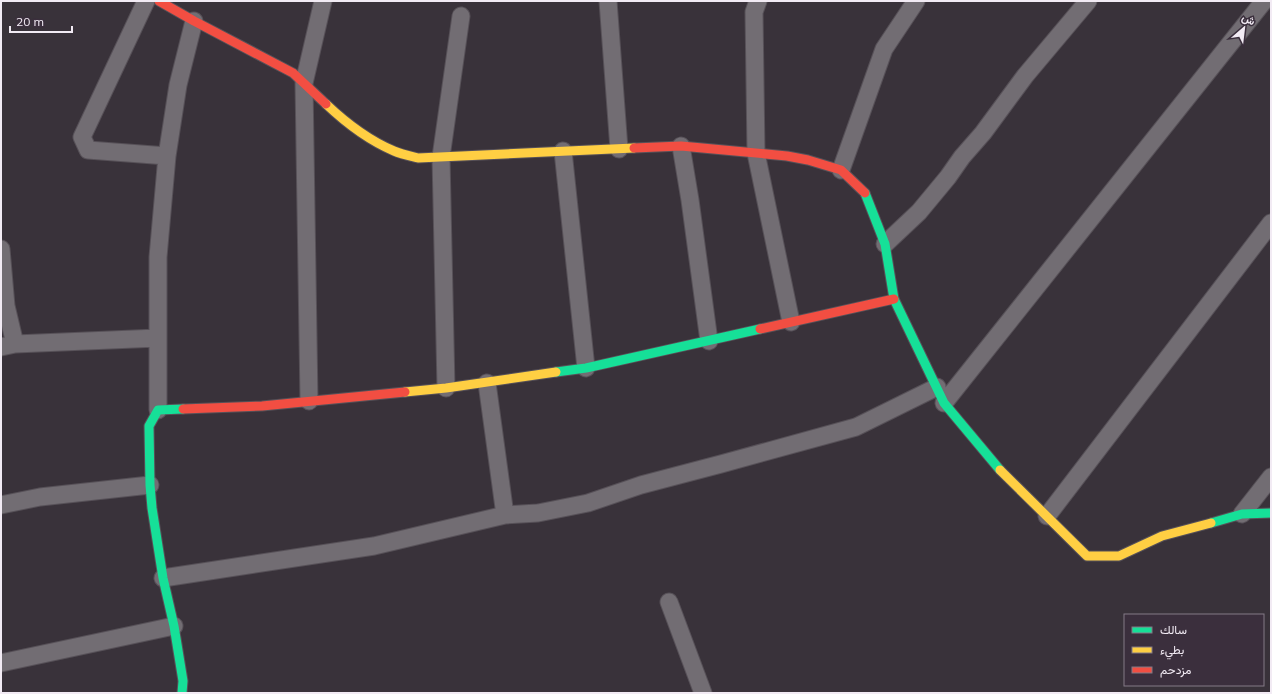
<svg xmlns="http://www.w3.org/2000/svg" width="1272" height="694" viewBox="0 0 1272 694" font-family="Mulish,Vazirmatn,sans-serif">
  <rect width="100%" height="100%" fill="#39323a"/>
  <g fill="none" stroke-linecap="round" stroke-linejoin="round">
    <defs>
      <path id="street" d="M146 1 82 137 88 150 167 156
        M608 1 619 149
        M758 1 754 12 756 153 791 322
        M681 146 690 200 709 341
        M563 151 586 368
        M841 170 884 49 916 1
        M885 244 919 212 948 177 962 157 983 133 1025 76 1088 1
        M1 249 6 306 15 344
        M1 347 15 344 158 338
        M487 383 505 515
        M446 388 441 157 461 16
        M309 401 304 83 323 1
        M944 403 1264 1
        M158 410V257L167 156 178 85 194 21
        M1 505 40 497 150 485
        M1242 514 1271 477
        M1047 516 1271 223
        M163 578 374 546 505 515 538 513 588 503 641 485 721 464 856 427 937 387
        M669 602 703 693
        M1 663 174 626"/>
      <path id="fast" d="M865 193 885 244 894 299 944 403 1000 470
        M556 372 586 368 760 329
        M1211 523 1242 514 1271 513
        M182 693 183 681 174 626 163 578 152 508 150 485 149 426 158 410 183 409"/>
      <path id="slow" d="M326 104C346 123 368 140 394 151 401 154 410 156 418 158L634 148
        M405 392 446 388 556 372
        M1000 470 1087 556H1119L1162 536 1211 523"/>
      <path id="jam" d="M159 1 194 21 293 73 326 104
        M634 148 681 146 787 156 808 160 841 170 865 193
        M760 329 894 299
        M183 409 262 406 405 392"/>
    </defs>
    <use href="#street" stroke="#575158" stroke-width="19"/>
    <use href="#fast" stroke="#575158" stroke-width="11"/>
    <use href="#slow" stroke="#575158" stroke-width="11"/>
    <use href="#jam" stroke="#575158" stroke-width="11"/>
    <use href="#street" stroke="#726d73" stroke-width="17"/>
    <use href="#fast" stroke="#16e098" stroke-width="9"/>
    <use href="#slow" stroke="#ffcf43" stroke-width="9"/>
    <use href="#jam" stroke="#f24e42" stroke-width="9"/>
  </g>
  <rect width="1272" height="694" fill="none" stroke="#f2ebf4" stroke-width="4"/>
  <rect x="1124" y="614" width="140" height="72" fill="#3b2f3d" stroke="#847a86"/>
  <rect x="1132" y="627" width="20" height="6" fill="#16e098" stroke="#847a86"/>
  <text x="1160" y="634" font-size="12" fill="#f2ebf4">سالك</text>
  <rect x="1132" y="647" width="20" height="6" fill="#ffcf43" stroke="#847a86"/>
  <text x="1160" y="654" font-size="12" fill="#f2ebf4">بطيء</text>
  <rect x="1132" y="667" width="20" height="6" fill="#f24e42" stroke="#847a86"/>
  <text x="1160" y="674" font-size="12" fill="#f2ebf4">مزدحم</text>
  <g transform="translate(1244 28) rotate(28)" stroke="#3b2f3d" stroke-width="3" paint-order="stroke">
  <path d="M0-3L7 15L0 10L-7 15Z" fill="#f2ebf4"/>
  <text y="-6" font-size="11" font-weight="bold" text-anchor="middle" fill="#f2ebf4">ش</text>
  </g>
  <path d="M10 26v6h62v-6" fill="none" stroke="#f2ebf4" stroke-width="2"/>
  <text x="16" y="26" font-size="12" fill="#f2ebf4" stroke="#3b2f3d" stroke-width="3" paint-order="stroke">20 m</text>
</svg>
